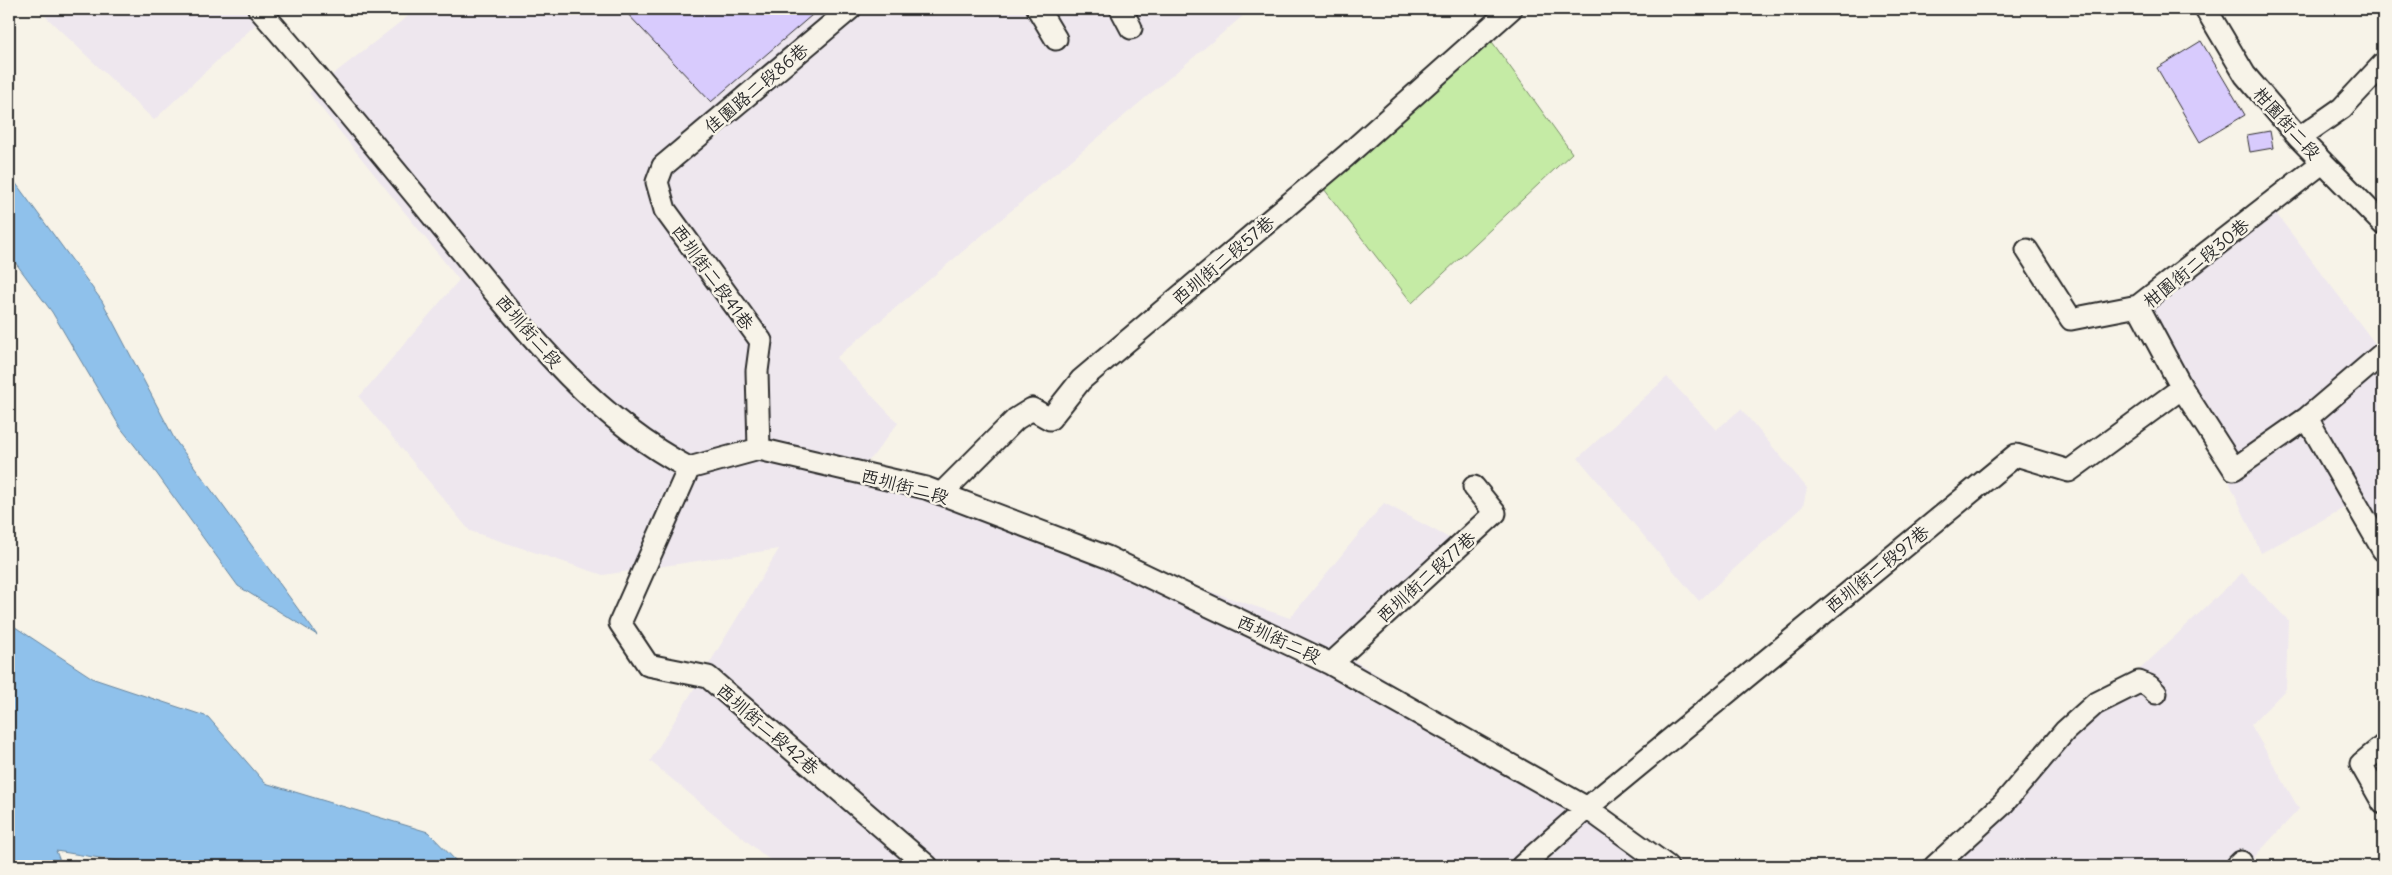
<svg xmlns="http://www.w3.org/2000/svg" width="2392" height="875" viewBox="0 0 2392 875" font-family="Delius,'LXGW WenKai TC',sans-serif">
  <rect width="100%" height="100%" fill="#f7f3e8"/>
  <filter id="ink" filterUnits="userSpaceOnUse"><feTurbulence type="fractalNoise" baseFrequency=".02" numOctaves="2"/><feDisplacementMap in="SourceGraphic" scale="10" xChannelSelector="R" yChannelSelector="G"/><feConvolveMatrix kernelMatrix="1 2 1 2 8 2 1 2 1" color-interpolation-filters="sRGB"/></filter>
  <g filter="url(#ink)">
    <path fill="#eee7ee" d="M48 9H272L154 120 43 14Z
      M417 9H1251L836 358 898 423 873 456 856 474 1290 618 1384 503 1451 539 1352 659 1681 864 1679 866H777L650 761 779 549 603 575 470 531 359 397 459 280 309 93Z
      M2275 212 2383 354V567L2348 506 2261 553 2152 309Z
      M1667 377 1716 430 1741 409 1807 488 1803 506 1699 601 1578 458Z
      M2242 573 2288 620 2286 689 2251 725 2299 809 2246 866H1931Z"/>
    <path fill="#c5eba5" stroke="#788b68" d="M1490 39 1572 153 1412 303 1324 189Z"/>
    <path fill="#8fc1eb" stroke="#67859e" d="M9 174 102 301 175 440 317 635 238 586 157 474 120 427 52 312 9 254Z
      M9 623 94 679 208 717 265 783 428 832 461 866H150L56 851 62 866H9Z"/>
    <path fill="#d8cbfd" stroke="#2b2b2b" d="M623 9H819L711 102Z
      M2201 41 2245 115 2200 142 2157 68Z
      M2270 131 2273 148 2250 152 2247 135Z"/>
    <g fill="none" stroke-linecap="round" stroke-linejoin="round">
      <defs>
        <path id="minor" d="M259 9C324 83 386 159 449 236 519 322 589 416 689 468L759 449 926 488 1107 557 1331 664 1587 808 1667 866
          M1038 9 1056 39
          M1121 9 1131 28
          M2206 9 2245 75 2299 138 2383 224
          M2299 138 2342 108 2383 64
          M2322 163 2138 306 2182 388 2234 469 2307 418 2382 354
          M2027 250 2071 319 2138 306
          M2307 418 2383 550
          M759 449 757 371 761 341 665 210 657 182 663 166 850 9
          M689 468 620 623 648 665 708 677 927 866
          M941 494 1016 419 1032 409 1050 419 1081 380 1346 156 1511 9
          M1331 664 1495 513 1474 487
          M2383 746 2361 764 2383 803
          M1522 866 1587 808 2016 455 2069 471 2182 388
          M1935 866 2003 804 2065 731 2095 704 2139 682 2149 686 2156 693
          M2237 866 2241 862"/>
      </defs>
      <use href="#minor" stroke="#2b2b2b" stroke-width="25"/>
      <use href="#minor" stroke="#f7f3e8" stroke-width="21"/>
    </g>
  </g>
  <g text-anchor="middle" dominant-baseline="central" stroke-width="5" stroke-linejoin="round" paint-order="stroke">
    <g font-size="18" fill="#2b2b2b" stroke="#f7f3e8">
      <text transform="translate(756 88) rotate(-40)">佳園路二段86巷</text>
      <text transform="translate(2287 123) rotate(48)">柑園街二段</text>
      <text transform="translate(1223 260) rotate(-40)">西圳街二段57巷</text>
      <text transform="translate(2196 263) rotate(-39)">柑園街二段30巷</text>
      <text transform="translate(713 277) rotate(54)">西圳街二段41巷</text>
      <text transform="translate(529 331) rotate(49)">西圳街二段</text>
      <text transform="translate(905 486) rotate(15)">西圳街二段</text>
      <text transform="translate(1877 569) rotate(-39)">西圳街二段97巷</text>
      <text transform="translate(1426 577) rotate(-42)">西圳街二段77巷</text>
      <text transform="translate(1279 639) rotate(25)">西圳街二段</text>
      <text transform="translate(768 729) rotate(41)">西圳街二段42巷</text>
    </g>
  </g>
  <rect width="2392" height="875" fill="none" stroke="#f7f3e8" stroke-width="30"/>
  <rect x="15" y="15" width="2362" height="845" fill="none" stroke="#2b2b2b" stroke-width="2" filter="url(#ink)"/>
</svg>
